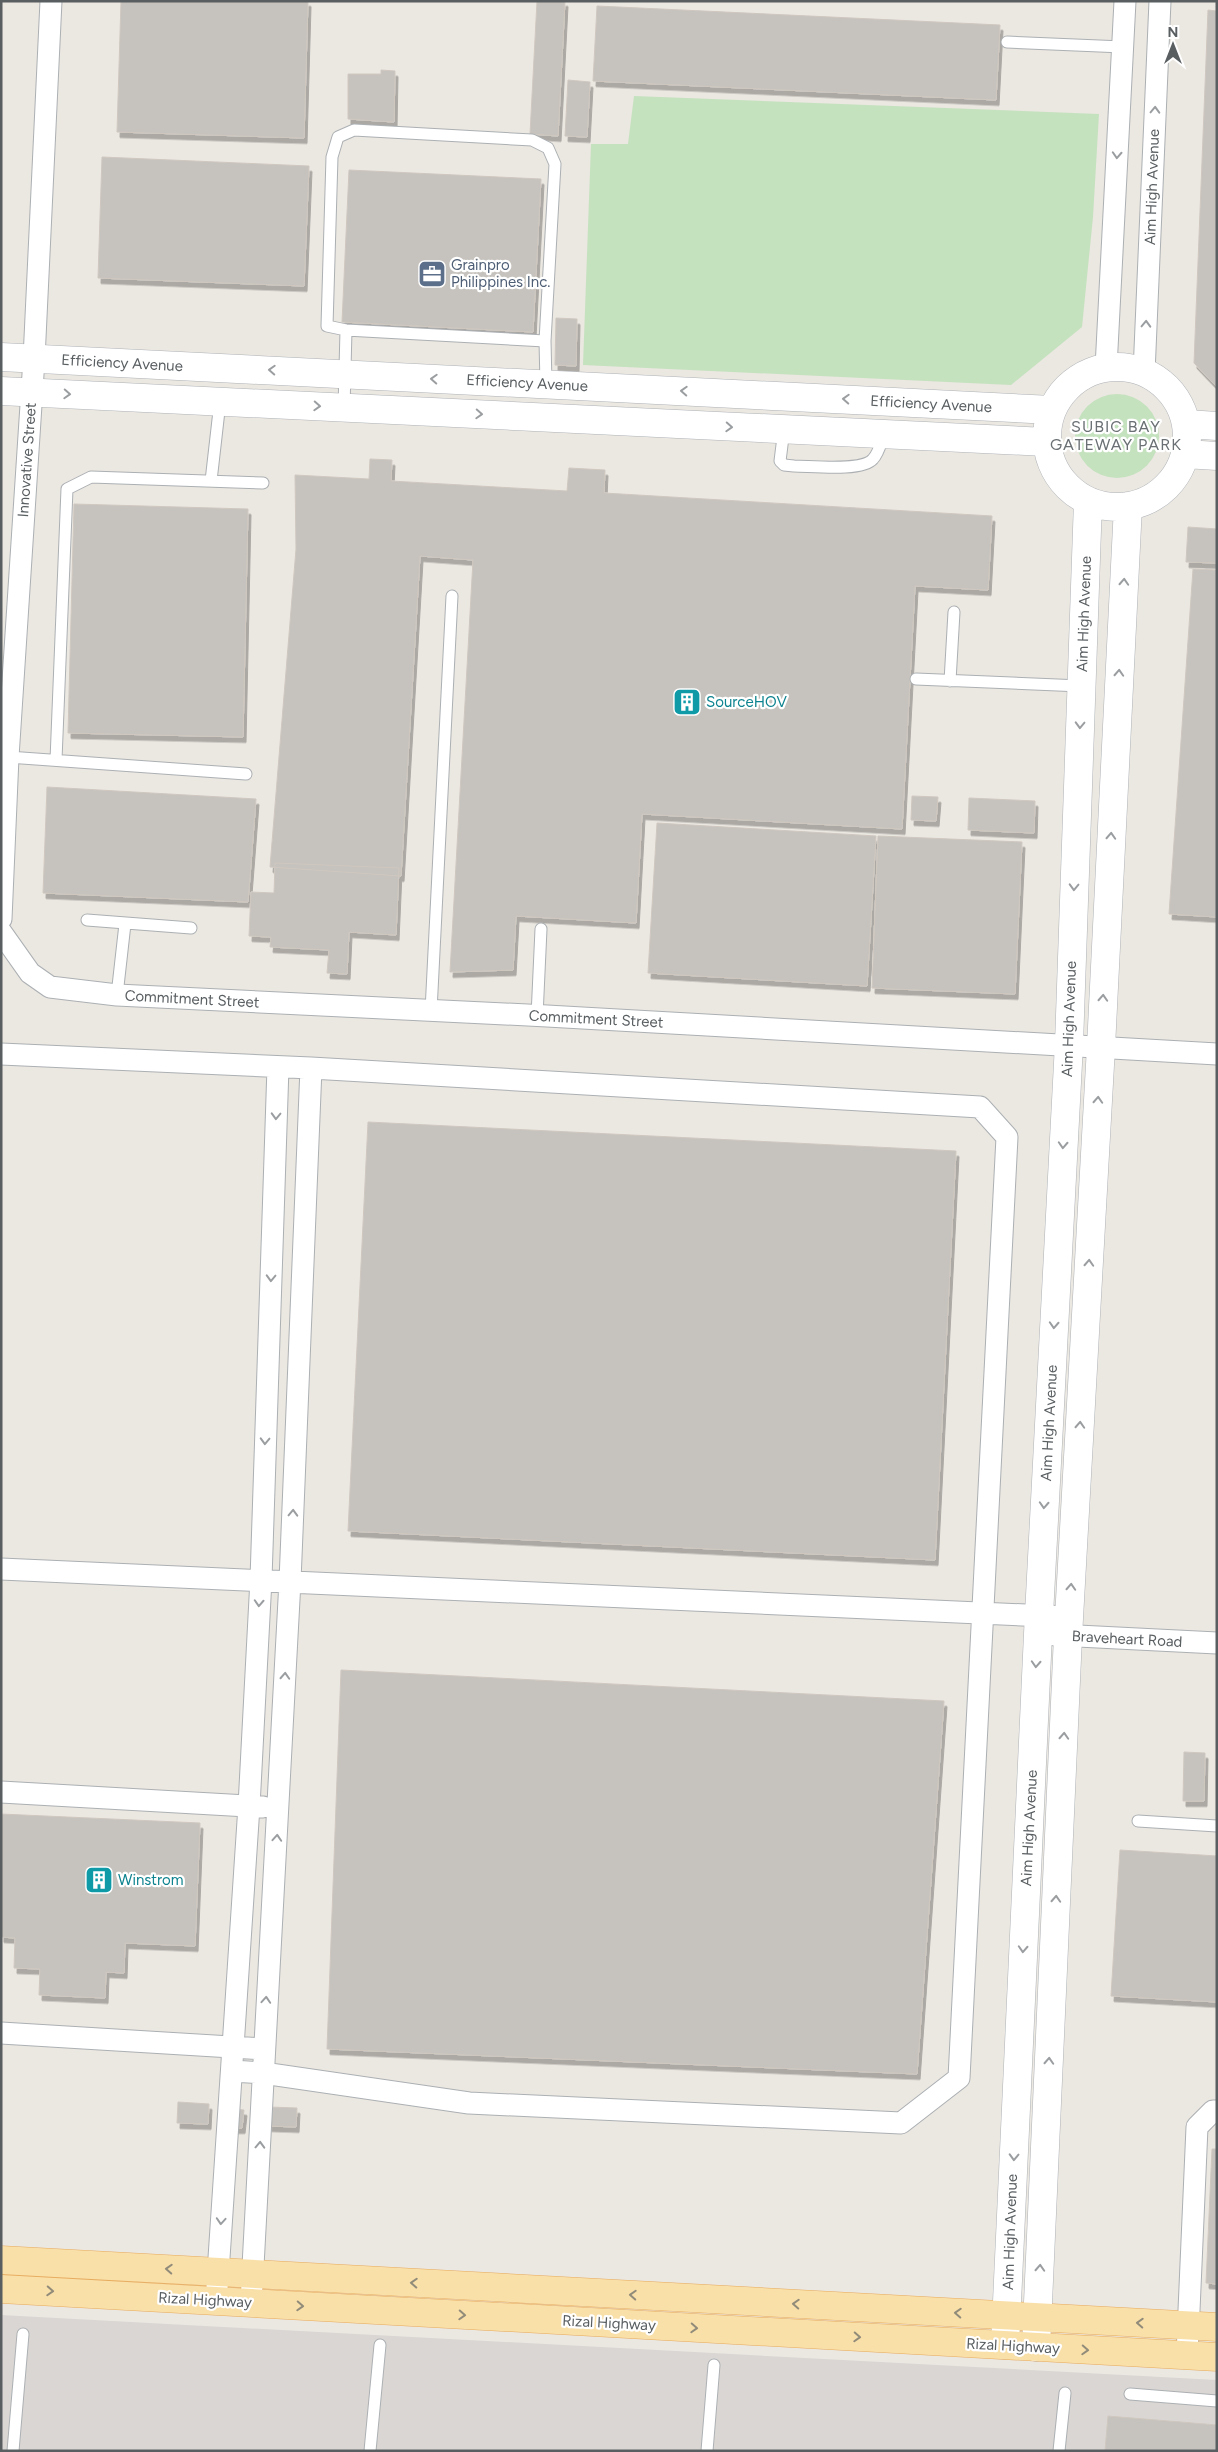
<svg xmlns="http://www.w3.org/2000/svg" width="1218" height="2452" viewBox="0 0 1218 2452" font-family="Figtree,sans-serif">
  <defs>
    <filter id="shadow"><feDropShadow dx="3" dy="5.5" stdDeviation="0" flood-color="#0004"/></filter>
  </defs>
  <rect width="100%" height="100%" fill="#ebe7e1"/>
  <path fill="#dad6d3" d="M1 2315 1217 2380V2451H1Z"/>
  <path fill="#c4e2be" d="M634 96 1099 114 1093 217 1082 327 1011 385 583 365 591 144H628Z
    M1075 436a42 42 0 1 1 84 0a42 42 0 1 1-84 0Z"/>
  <path fill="#c6c2bd" stroke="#cfc8c0" filter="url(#shadow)" d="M121 1H308L304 138 117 132Z
    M537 1H565L558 136 530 134Z
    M597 6 1000 25 996 100 593 81Z
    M1208 10 1217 11V387L1194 363Z
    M381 70 395 71 394 122 348 119V74H381Z
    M568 80 590 82 587 137 565 136Z
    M102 157 309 166 304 286 98 278Z
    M349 170 541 179 533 332 342 322Z
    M556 318 577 319 576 366 555 365Z
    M370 459 392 460 391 481 567 491 569 468 605 470 604 493 992 516 988 590 915 586 902 829 642 814 636 923 516 916 513 970 450 972 473 560 420 556 401 876 270 867 296 549 295 475 369 479Z
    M74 504 248 509 243 737 68 733Z
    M1188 527 1217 529V563L1186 562Z
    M1193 569 1217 570V917L1169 914Z
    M47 787 256 799 248 902 43 893Z
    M912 796 938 797 936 821 911 820Z
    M969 798 1035 801 1034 833 968 830Z
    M657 823 876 836 867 986 648 973Z
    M878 836 1022 842 1015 994 872 988Z
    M275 863 399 868 396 935 349 932 347 974 327 973 329 950 270 947 271 937 249 936 251 892 274 893Z
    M368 1122 956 1151 935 1560 348 1531Z
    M341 1670 944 1701 917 2074 327 2049Z
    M1184 1752 1205 1753 1204 1801H1183Z
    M1 1814 200 1823 195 1946 125 1943 124 1973 106 1972 105 1998 39 1995 40 1969 14 1968 15 1938 1 1937Z
    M1120 1850 1217 1856V2002L1111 1996Z
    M178 2102 209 2104 208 2124 177 2123Z
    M270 2107 297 2108 296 2127 269 2126Z
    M234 2109 244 2110 242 2128H232Z
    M1212 2149H1217V2284L1206 2283Z
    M1108 2416 1217 2425V2451H1105Z"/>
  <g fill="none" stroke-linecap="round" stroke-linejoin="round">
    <defs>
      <path id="lane" d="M1007 42 1123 47
        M545 341 346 330 327 326 332 157 338 137 354 130 532 140 548 148 555 164 545 341 546 384
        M344 408 346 330
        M784 429 780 461 784 465 794 466C811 466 862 472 873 459 879 453 881 442 884 434
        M211 481 220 402
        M916 679 1081 686
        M950 681 954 612
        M8 757 246 774
        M56 760 67 489 91 477 263 483
        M87 920 191 928
        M117 995 125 924
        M431 1011 452 596
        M537 1016 541 929
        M1138 1821 1217 1826
        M1130 2394 1217 2401
        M13 2451 23 2334
        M370 2451 380 2345
        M707 2451 714 2365
        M1059 2451 1065 2393"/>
      <path id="street" d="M1106 368 1125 1
        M1144 373 1160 1
        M1 919 8 757 34 359 51 1
        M1 932 30 973 50 987 117 995 547 1016 1217 1054
        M1 1054 311 1068 980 1107 1007 1137 959 2078 901 2123 469 2103 263 2073 232 2071
        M1 1569 1069 1617
        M1038 1634 1217 1643
        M1 1792 263 1807
        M1 2033 263 2049
        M217 2288 249 1806 261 1579 278 1067
        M251 2303 290 1581 311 1068
        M1187 2356 1197 2127 1213 2111H1217"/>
      <path id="secondary" d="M1 357 1052 410
        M1047 437a70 70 0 1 1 140 0a70 70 0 1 1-140 0Z
        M1 391 1046 442
        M1186 424 1217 426
        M1185 454 1217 456
        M1005 2345 1038 1634 1069 1044 1088 501
        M1036 2347 1068 1636 1101 1047 1128 506"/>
      <path id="primary" d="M1 2260 1217 2327
        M1 2289 1217 2357"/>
    </defs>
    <use href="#lane" stroke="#acb0b3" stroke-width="13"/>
    <use href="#street" stroke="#acb0b3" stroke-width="23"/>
    <use href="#secondary" stroke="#aeb2b6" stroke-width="29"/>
    <use href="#primary" stroke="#e7ab5e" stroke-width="29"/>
    <use href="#lane" stroke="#fff" stroke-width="11"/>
    <use href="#street" stroke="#fff" stroke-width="21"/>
    <use href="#secondary" stroke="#fff" stroke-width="28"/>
    <use href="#primary" stroke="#f9dfa8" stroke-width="28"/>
  </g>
  <defs><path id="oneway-chevron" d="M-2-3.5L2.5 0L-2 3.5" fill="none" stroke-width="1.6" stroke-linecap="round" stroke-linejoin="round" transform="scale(1.25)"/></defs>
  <g stroke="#9b9ea0">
    <use href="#oneway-chevron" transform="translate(1155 110) rotate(-88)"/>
    <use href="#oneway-chevron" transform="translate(1117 155) rotate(93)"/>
    <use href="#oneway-chevron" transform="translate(1146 324) rotate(-88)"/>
    <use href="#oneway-chevron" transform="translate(272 370) rotate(-177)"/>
    <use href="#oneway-chevron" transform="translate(434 379) rotate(-177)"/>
    <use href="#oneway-chevron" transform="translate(684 391) rotate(-177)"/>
    <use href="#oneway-chevron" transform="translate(67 394) rotate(3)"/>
    <use href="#oneway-chevron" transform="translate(846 399) rotate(-177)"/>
    <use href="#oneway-chevron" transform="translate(317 406) rotate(3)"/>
    <use href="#oneway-chevron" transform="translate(479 414) rotate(3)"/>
    <use href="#oneway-chevron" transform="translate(729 427) rotate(3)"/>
    <use href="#oneway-chevron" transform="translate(1124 582) rotate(-87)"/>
    <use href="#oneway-chevron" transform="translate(1119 673) rotate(-87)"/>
    <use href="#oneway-chevron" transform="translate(1080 725) rotate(92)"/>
    <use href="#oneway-chevron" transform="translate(1111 836) rotate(-87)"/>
    <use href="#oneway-chevron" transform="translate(1074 887) rotate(92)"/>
    <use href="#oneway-chevron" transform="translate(1103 998) rotate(-87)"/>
    <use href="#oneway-chevron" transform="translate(1098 1100) rotate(-87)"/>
    <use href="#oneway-chevron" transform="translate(276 1116) rotate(92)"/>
    <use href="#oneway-chevron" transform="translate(1063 1145) rotate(93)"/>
    <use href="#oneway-chevron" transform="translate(1089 1263) rotate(-87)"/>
    <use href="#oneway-chevron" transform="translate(271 1278) rotate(92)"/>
    <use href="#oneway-chevron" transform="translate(1054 1325) rotate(93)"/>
    <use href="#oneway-chevron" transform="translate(1080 1425) rotate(-87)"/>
    <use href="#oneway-chevron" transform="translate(265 1441) rotate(92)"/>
    <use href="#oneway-chevron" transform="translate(1044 1505) rotate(93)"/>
    <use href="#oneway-chevron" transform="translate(293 1513) rotate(-88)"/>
    <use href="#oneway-chevron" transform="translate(1071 1587) rotate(-87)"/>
    <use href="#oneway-chevron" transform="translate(259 1603) rotate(93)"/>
    <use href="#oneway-chevron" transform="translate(1036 1664) rotate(93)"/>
    <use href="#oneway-chevron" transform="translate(285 1676) rotate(-87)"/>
    <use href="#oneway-chevron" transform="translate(1064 1736) rotate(-87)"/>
    <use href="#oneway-chevron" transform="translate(277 1838) rotate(-86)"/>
    <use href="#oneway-chevron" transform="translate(1056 1899) rotate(-87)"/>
    <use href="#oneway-chevron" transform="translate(1023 1949) rotate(93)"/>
    <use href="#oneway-chevron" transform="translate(266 2000) rotate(-86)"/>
    <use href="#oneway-chevron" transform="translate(1049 2061) rotate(-87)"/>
    <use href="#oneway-chevron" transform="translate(260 2145) rotate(-88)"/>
    <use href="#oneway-chevron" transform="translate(1014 2157) rotate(92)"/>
    <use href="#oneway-chevron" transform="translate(221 2221) rotate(94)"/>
    <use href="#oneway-chevron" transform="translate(1040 2268) rotate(-87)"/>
  </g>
  <g stroke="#918b7a">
    <use href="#oneway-chevron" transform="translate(169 2269) rotate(-177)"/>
    <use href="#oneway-chevron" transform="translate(414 2283) rotate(-177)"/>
    <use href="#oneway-chevron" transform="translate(50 2291) rotate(3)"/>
    <use href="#oneway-chevron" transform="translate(633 2295) rotate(-177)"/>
    <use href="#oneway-chevron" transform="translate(796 2304) rotate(-177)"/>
    <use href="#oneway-chevron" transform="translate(300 2306) rotate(3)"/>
    <use href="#oneway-chevron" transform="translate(958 2313) rotate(-177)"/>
    <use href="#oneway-chevron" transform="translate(462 2315) rotate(3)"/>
    <use href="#oneway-chevron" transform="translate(1140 2323) rotate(-177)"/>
    <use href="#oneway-chevron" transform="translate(694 2328) rotate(3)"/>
    <use href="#oneway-chevron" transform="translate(857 2337) rotate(3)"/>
    <use href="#oneway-chevron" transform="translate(1085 2350) rotate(3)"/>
  </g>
  <defs>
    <symbol id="office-square" viewBox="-11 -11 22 22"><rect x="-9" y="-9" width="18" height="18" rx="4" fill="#5c6f8a" stroke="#fff"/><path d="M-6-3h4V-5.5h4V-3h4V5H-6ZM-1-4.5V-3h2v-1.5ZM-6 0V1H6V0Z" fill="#fff"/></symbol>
    <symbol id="building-square" viewBox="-11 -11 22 22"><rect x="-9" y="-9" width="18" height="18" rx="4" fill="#0f9aa8" stroke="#fff"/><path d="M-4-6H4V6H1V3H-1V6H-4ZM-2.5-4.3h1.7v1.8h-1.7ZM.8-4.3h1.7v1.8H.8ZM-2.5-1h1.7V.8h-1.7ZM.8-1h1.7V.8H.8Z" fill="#fff"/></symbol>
  </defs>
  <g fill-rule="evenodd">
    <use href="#office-square" x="416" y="258" width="32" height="32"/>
    <use href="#building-square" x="671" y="686" width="32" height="32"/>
    <use href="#building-square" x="83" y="1864" width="32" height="32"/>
  </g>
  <g text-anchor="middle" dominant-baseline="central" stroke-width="4.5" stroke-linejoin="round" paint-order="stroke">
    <g font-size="15" fill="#595e61" stroke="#fff">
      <text transform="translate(1152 187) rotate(-88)">Aim High Avenue</text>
      <text transform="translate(122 363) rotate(3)">Efficiency Avenue</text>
      <text transform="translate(527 383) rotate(3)">Efficiency Avenue</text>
      <text transform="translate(931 404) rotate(3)">Efficiency Avenue</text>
      <text transform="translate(27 460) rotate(-86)">Innovative Street</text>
      <text transform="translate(1084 614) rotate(-88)">Aim High Avenue</text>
      <text transform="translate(192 999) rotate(3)">Commitment Street</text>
      <text transform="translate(596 1019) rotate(3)">Commitment Street</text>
      <text transform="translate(1069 1019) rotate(-88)">Aim High Avenue</text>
      <text transform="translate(1049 1423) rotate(-87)">Aim High Avenue</text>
      <text transform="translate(1127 1639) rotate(3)">Braveheart Road</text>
      <text transform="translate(1029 1828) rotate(-87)">Aim High Avenue</text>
      <text transform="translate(1010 2232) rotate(-88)">Aim High Avenue</text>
      <text transform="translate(205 2300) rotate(3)">Rizal Highway</text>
      <text transform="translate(609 2323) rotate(3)">Rizal Highway</text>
      <text transform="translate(1013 2346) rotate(3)">Rizal Highway</text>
    </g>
    <g font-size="15" fill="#4e5e75" stroke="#fff" text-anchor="start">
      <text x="451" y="265">Grainpro<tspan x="451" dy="17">Philippines Inc.</tspan></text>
    </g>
    <g font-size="15" fill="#0d838f" stroke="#fff" text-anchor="start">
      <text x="706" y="702">SourceHOV</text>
      <text x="118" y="1880">Winstrom</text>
    </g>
    <g font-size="16" letter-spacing="1" fill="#6a7073" stroke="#fff">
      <text x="1116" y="426">SUBIC BAY<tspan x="1116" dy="18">GATEWAY PARK</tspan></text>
    </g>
  </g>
  <rect width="1218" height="2452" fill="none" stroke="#595e61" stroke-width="5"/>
  <g transform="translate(1173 45)" stroke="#ffffff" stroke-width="4" paint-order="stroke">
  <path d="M0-4L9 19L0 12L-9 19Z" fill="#595e61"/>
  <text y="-8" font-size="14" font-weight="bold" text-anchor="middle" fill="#595e61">N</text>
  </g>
</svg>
